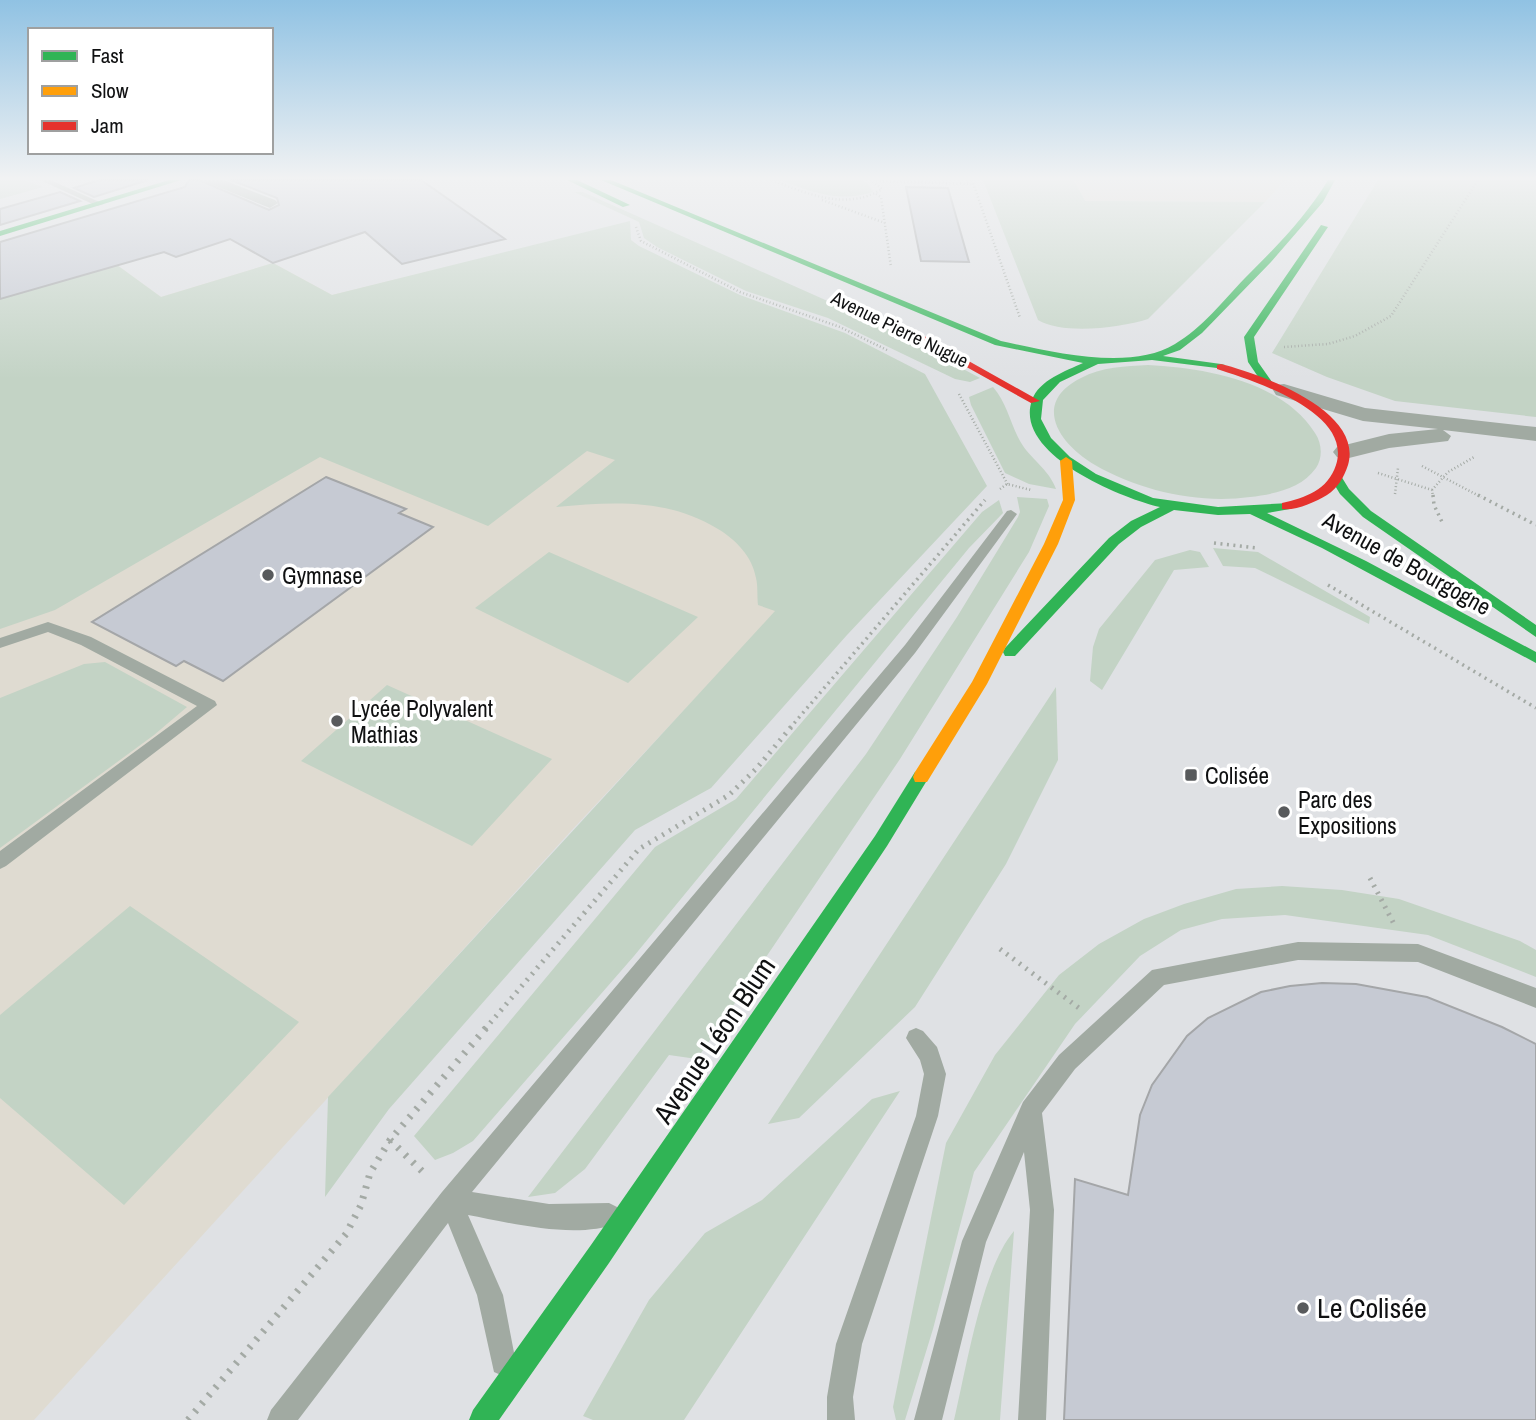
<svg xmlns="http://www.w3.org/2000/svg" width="1536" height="1420" viewBox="0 0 1536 1420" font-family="'Archivo Narrow',sans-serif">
  <rect width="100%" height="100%" fill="#dfe1e4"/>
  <path fill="#dfdbd1" d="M1074 180H1285L1265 202 1084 201Z
    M598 230 776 612 571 831 34 1420H0V299L117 265 161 297 273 263 332 295Z"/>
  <path fill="#c3d3c5" d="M0 180H24L43 187 0 199Z
    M780 180H861L867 183 873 192C839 203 812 192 780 180Z
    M983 180H1074L1085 201 1265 202 1148 319C1120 328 1063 335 1038 320Z
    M1378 180H1536V417L1395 401 1327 377 1272 353Z
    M574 192H583L877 323 980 378 970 382 955 379 828 318 746 291 657 247 644 238 639 222Z
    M630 221 631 240 639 246 740 295 845 333 925 374 987 486 847 635 711 788 635 830 389 1109 325 1197 328 1097 775 611 758 605C757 596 758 586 756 578 752 556 736 540 718 529 668 498 612 502 556 507L615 460 587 451 488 526 320 457 55 610 0 629V299L117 265 161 297 273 263 332 295Z
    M1148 365C1205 368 1282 381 1315 433 1322 443 1323 458 1316 468 1301 489 1274 494 1250 497 1198 504 1140 491 1095 465 1059 444 1031 403 1081 378 1101 367 1126 366 1148 365Z
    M993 387C1007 403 1010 423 1020 441 1030 459 1049 469 1056 489L1029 484 1005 473 971 405 969 397Z
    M1017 497 1047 499 1049 506 1029 552 900 759 697 1059 669 1055 585 1169 555 1193 528 1197 866 754 957 617 1018 517 1020 512Z
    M999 500 1003 513 969 548 634 956 473 1141 453 1153 435 1160 414 1136 655 847 736 799 982 512Z
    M1213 548 1258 552 1370 617 1369 624 1255 568 1223 566Z
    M1190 550 1200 552 1209 567 1174 570 1102 690 1090 681 1093 647 1099 629 1155 560Z
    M549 552 698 617 628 683 475 608Z
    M105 662 187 707 154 735 0 848V698L84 664Z
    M387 685 552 759 472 846 301 761Z
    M1056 687 1058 760 1006 864 915 1007 799 1118 768 1124Z
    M1282 886 1342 890 1399 899 1520 941 1536 950V977L1428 935 1285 915 1222 919 1181 930 1140 956 1075 1024 974 1172 933 1329 905 1420H896L893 1407 946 1143 995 1055 1059 975 1099 944 1144 919 1184 904 1236 889Z
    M130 906 299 1022 124 1205 0 1098V1015Z
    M900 1091 684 1420H593L583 1416 649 1300 705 1233 762 1200 872 1099Z
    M1014 1231 1000 1420H954C966 1370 982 1268 1014 1231Z"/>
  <path fill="#c6cad3" stroke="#a4a6a8" stroke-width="2" d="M99 180H148L94 197 74 188Z
    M189 180H199L269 210 279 205 277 198 231 180H421L505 239 402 264 365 232 273 263 230 239 176 257 164 252 0 299V242L185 187Z
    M906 187 948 188 969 262 921 261Z
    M60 192 80 201 0 225V209Z
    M326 477 406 509 399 513 433 527 223 681 184 661 176 666 92 622Z
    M1322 983 1356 984 1427 997 1502 1027 1536 1044V1420H1064L1075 1179 1128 1195 1140 1115 1152 1085 1187 1036 1208 1018 1261 992 1290 986Z"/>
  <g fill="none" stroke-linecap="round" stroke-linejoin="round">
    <path stroke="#a4aaa5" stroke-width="2.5" stroke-dasharray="1 2.5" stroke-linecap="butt" d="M772 180C807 194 847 211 882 189L871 180
      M972 180 1020 318
      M876 181 973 184
      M876 194 881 197 891 267
      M822 200 885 223
      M636 227 641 241 740 292 840 327 887 350
      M1284 347 1328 344 1355 336 1391 316 1478 180
      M959 394 1008 485
      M1422 466 1481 497
      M1378 473 1432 490 1433 497
      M1000 489 1007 484 1031 490
      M1432 490 1448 472 1474 457
      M1395 494 1398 468"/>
    <path stroke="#a4aaa5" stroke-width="3.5" stroke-dasharray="2 4.5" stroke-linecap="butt" d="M1433 495 1434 505 1443 524
      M1478 495 1536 525
      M1214 543 1257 548
      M1328 585 1536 708
      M790 728 985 500"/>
    <path stroke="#a4aaa5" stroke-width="5" stroke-dasharray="2 6" stroke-linecap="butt" d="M1370 878 1394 924
      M1000 949 1079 1008
      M485 1029 639 849 729 795 756 769 792 726"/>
    <path stroke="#a4aaa5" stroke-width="7" stroke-dasharray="2.5 8" stroke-linecap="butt" d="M390 1140 427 1176
      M188 1420 346 1234 361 1205 370 1173 390 1140 486 1028"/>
    <path fill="#a1aaa2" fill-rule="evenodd" d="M40 180H50L104 204 97 206Z
      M1011 510 1017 514 915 653 472 1192 549 1204 609 1203 617 1207 621 1215 617 1223C577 1240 511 1223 468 1215L503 1295 516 1363 512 1372 503 1376 494 1372 477 1295 448 1223 298 1420H267L271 1410 442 1192 905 645 1007 511Z
      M48 622 91 637 215 701 217 705 6 866 0 869V851L197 706 81 645 48 632 0 648V638Z
      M1298 942 1418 944 1536 988V1008L1418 962 1298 960 1164 985 1075 1069 1042 1113 1054 1210 1046 1420H1018L1030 1210 1024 1152 986 1242 942 1420H914L962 1241 1023 1102 1059 1055 1152 970Z
      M916 1028 923 1031 937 1047 946 1074 938 1116 862 1344 853 1397 855 1420H827V1397L836 1344 916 1116 924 1074 920 1060 906 1038 909 1031Z"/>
    <path fill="#a1aaa2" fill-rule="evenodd" d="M201 180H223L275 200 278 203 270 208 265 206Z
      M1284 384 1365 408 1536 427V441L1443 430 1451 436 1448 441 1389 448 1345 459 1337 457 1333 452 1337 447 1389 434 1438 429 1363 421 1276 395 1273 390 1276 385Z"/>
    <path fill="#30b455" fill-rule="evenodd" d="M169 180H181L0 236V231Z
      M567 180H577L630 205 623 207Z
      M601 180H611L1001 341C1048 351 1130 372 1175 344 1202 328 1223 301 1245 278 1275 248 1306 217 1328 180H1335L1323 202 1271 262 1202 333 1180 350 1163 356 1221 364 1225 365V369L1152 360 1098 364 1060 382 1043 400 1041 419 1051 438 1070 457 1096 474 1153 498 1218 507 1290 503V509L1267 513 1366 561 1536 652V663L1322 548 1250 514 1218 515 1174 510 1141 527 1119 544 1015 656H1005L1003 652 1005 648 1109 538 1131 521 1160 507C1121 498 1013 454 1032 400 1039 380 1066 371 1083 363L995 345Z
      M1321 225 1328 227 1254 337 1258 362 1272 382 1263 384 1248 362 1244 337Z
      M1337 475 1341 476 1349 489 1371 511 1536 625V637L1363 517 1340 494 1331 479Z
      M921 770 927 772 929 777 887 846 609 1263 499 1420H469L473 1410 591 1245 875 836 915 772Z"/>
    <path fill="#ff9f0a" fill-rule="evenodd" d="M1066 457 1072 461 1075 500 1058 544 987 684 927 782H915L913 777 915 772 972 682 1044 544 1063 500 1060 461Z"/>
    <path fill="#e5322d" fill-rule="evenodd" d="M911 332H917L1040 401 1031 403 911 336Z
      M1221 364C1260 374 1364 410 1348 465 1344 477 1338 488 1327 495 1315 502 1296 511 1282 509V503C1305 498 1328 490 1336 465 1353 412 1254 381 1217 369V365Z"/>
  </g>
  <linearGradient id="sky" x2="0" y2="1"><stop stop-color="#90c2e3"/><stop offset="0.47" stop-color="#f1f2f3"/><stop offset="1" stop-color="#f1f2f3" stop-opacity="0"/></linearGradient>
  <rect width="1536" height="379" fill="url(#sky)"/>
  <g fill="#585a5c" stroke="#fff" stroke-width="2.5">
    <circle cx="268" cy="575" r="7"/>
    <circle cx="337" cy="721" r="7"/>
    <rect x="1184" y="768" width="14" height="14" rx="3.5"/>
    <circle cx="1284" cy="812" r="7"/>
    <circle cx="1303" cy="1308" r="7"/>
  </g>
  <g text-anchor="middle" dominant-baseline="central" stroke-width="7" stroke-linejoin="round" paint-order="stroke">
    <g font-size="19" fill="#101112" stroke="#fff">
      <text transform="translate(900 329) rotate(26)">Avenue Pierre Nugue</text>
    </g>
    <g font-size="23" fill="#101112" stroke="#fff">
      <text transform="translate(1407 563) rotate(29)">Avenue de Bourgogne</text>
    </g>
    <g font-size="23" fill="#101112" stroke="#fff" text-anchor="start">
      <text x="282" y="575">Gymnase</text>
      <text x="351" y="708">Lycée Polyvalent<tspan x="351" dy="26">Mathias</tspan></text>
      <text x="1205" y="775">Colisée</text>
      <text x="1298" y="799">Parc des<tspan x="1298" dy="26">Expositions</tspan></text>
    </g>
    <g font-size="28" fill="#101112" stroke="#fff">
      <text transform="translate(714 1040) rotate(-56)">Avenue Léon Blum</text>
    </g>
    <g font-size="28" fill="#101112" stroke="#fff" text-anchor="start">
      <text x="1317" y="1308">Le Colisée</text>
    </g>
  </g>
  <rect x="28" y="28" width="245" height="126" fill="#ffffff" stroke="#9fa0a0" stroke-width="2"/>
  <rect x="42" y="51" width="35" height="10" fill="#30b455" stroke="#9fa0a0" stroke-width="2"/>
  <text x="91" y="63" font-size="21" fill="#101112">Fast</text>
  <rect x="42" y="86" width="35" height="10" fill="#ff9f0a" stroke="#9fa0a0" stroke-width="2"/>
  <text x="91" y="98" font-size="21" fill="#101112">Slow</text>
  <rect x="42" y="121" width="35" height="10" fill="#e5322d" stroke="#9fa0a0" stroke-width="2"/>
  <text x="91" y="133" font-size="21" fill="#101112">Jam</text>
</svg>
